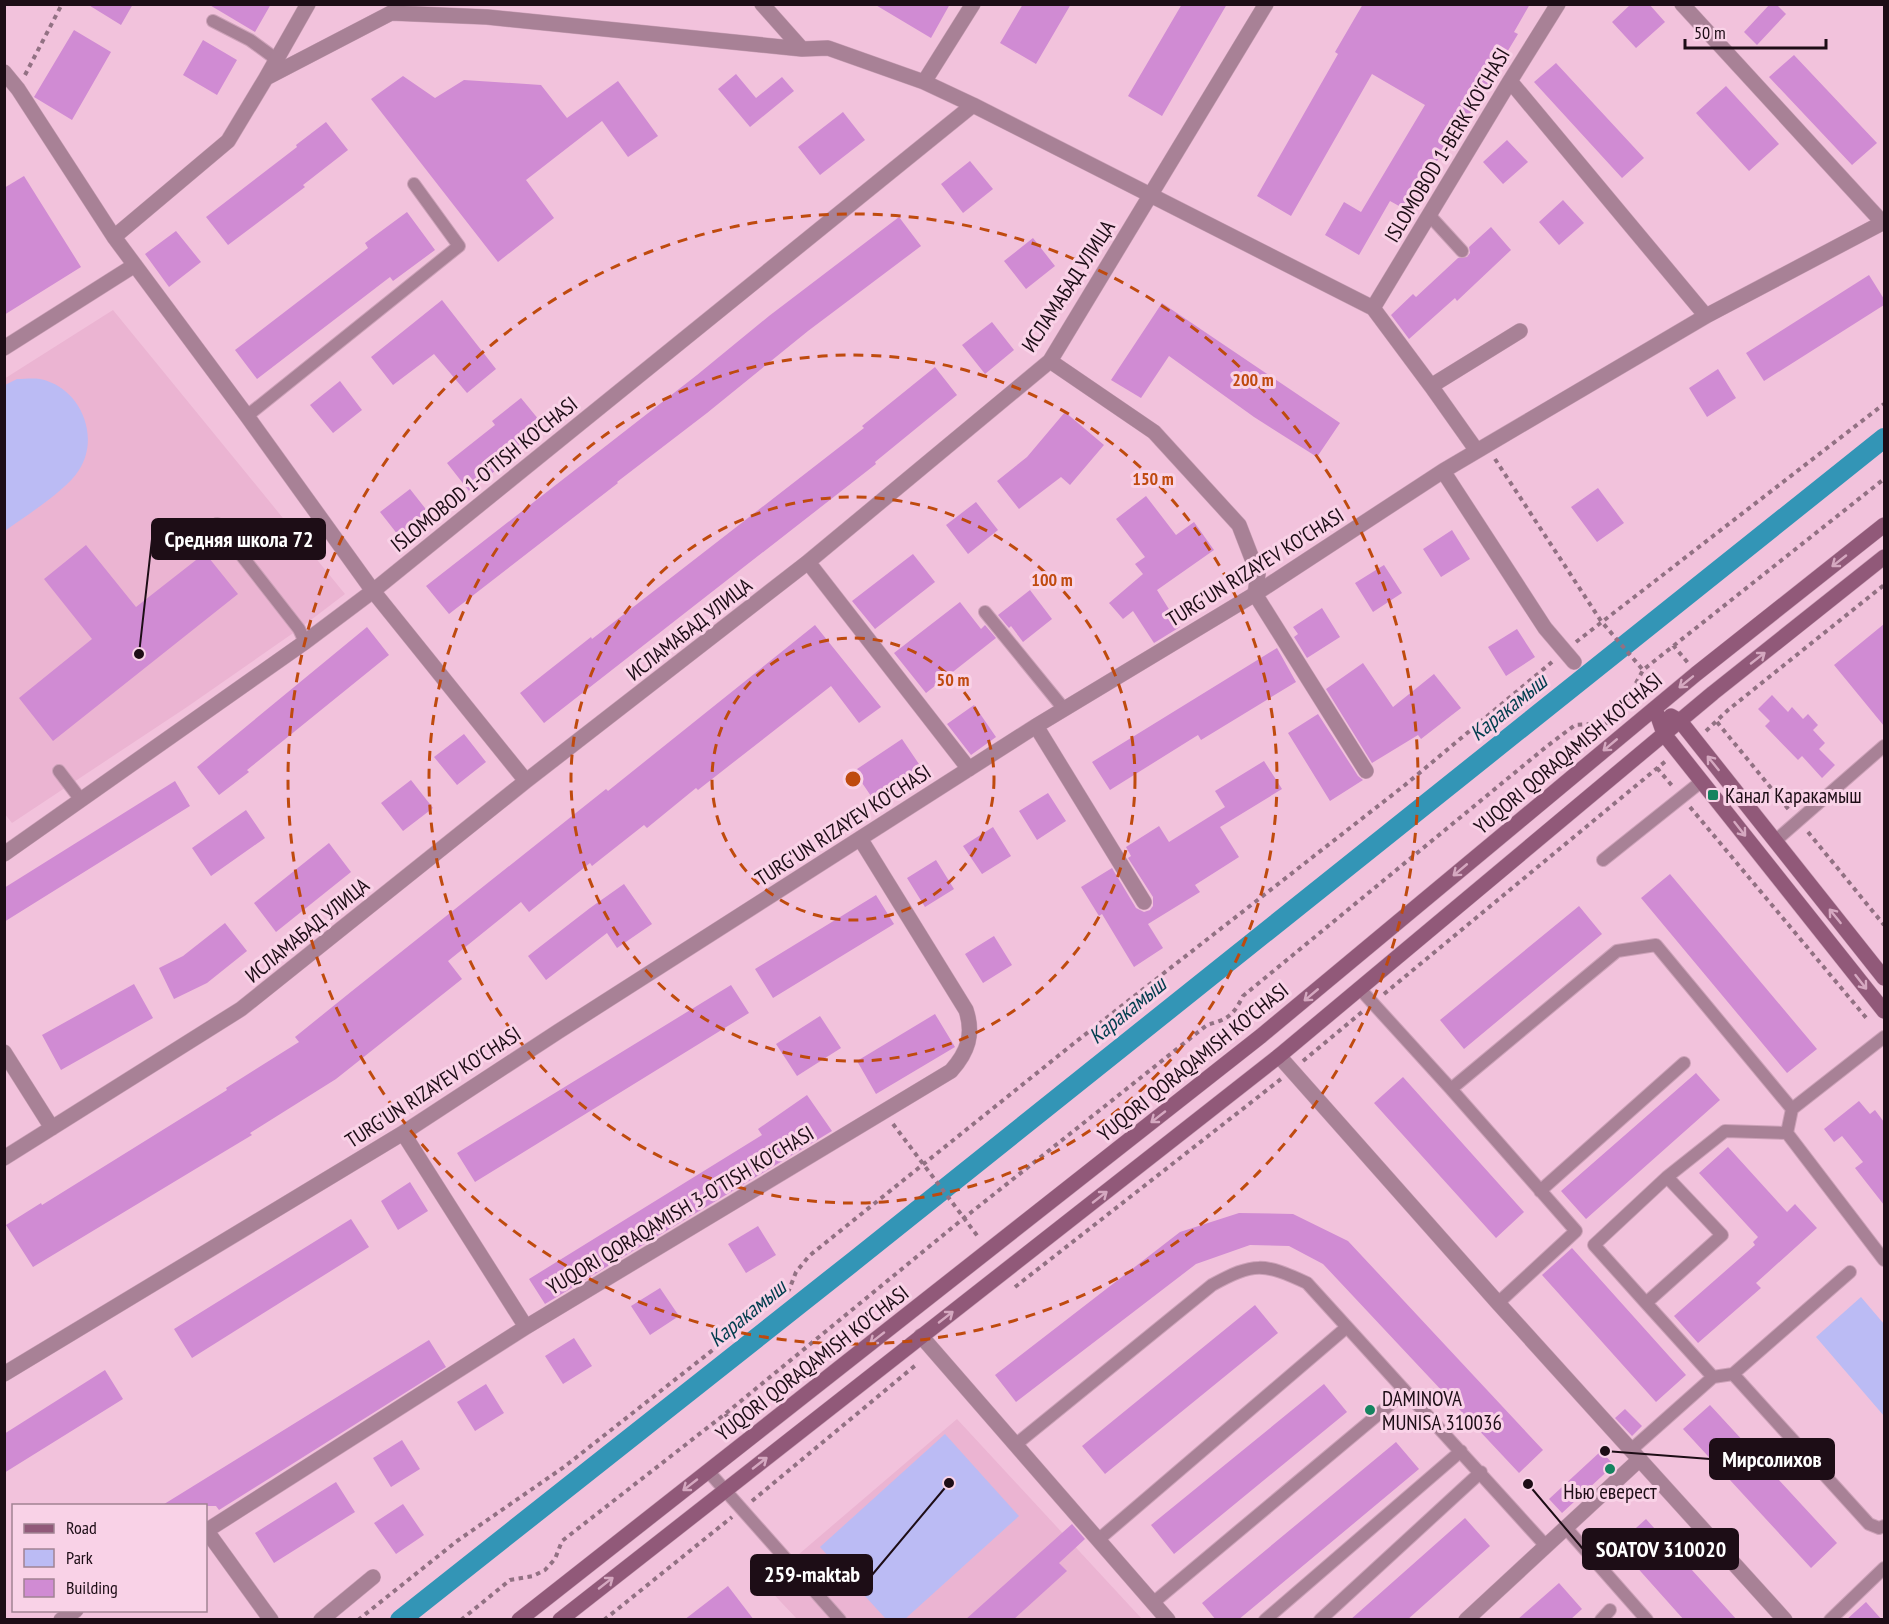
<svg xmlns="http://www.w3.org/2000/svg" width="1889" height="1624" viewBox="0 0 1889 1624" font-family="'PT Sans Narrow',sans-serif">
  <rect width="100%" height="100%" fill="#f2c2dc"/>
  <path fill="#ebb4d2" d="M113 310 345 594 299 629 187 707 12 823 4 813V379Z
    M957 1419 1142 1619H797L764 1584Z"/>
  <path fill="#bbbbf4" d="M17 379C24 379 33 378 40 379 80 387 101 436 79 470 66 491 25 516 5 531V385Z
    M1861 1297 1884 1324V1416L1816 1337Z
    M945 1434 1019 1516 905 1619H886L820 1547Z"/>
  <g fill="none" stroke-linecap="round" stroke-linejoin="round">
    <path stroke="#3395b6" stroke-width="20" d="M400 1620 854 1261 1884 438"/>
  </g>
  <path fill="#d08bd3" d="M87 4H133L121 25Z
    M208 4H271L255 32Z
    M874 4H950L931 38Z
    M1023 4H1071L1036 64 1000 43Z
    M1182 4H1227L1162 116 1128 96Z
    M1363 4H1530L1514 32 1518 34 1462 127 1458 125 1408 211 1390 201 1359 255 1325 235 1344 202 1361 212 1425 105 1372 74 1291 216 1257 196 1338 54 1335 52Z
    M1631 4H1649L1665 22 1636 48 1612 22Z
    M1770 4H1776L1786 14 1757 45 1744 32Z
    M74 30 111 52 72 120 34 97Z
    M203 40 237 60 217 95 183 75Z
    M1794 55 1877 143 1852 165 1769 77Z
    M1556 63 1644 158 1622 178 1534 82Z
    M736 74 756 98 782 77 794 91 750 127 718 89Z
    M403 76 435 98 464 80 541 85 567 118 618 81 658 136 628 157 602 121 526 180 554 218 498 262 371 99Z
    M1726 86 1779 144 1749 171 1696 113Z
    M843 112 865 140 820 175 798 147Z
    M326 122 348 150 303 185 305 187 228 245 206 217 297 147 296 145Z
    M1507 140 1528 162 1503 184 1483 162Z
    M970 161 993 189 963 213 941 184Z
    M24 176 81 267 4 315V188Z
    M1563 200 1584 223 1559 245 1539 222Z
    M407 212 435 250 393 281 390 277 257 379 235 350 368 248 365 243Z
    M899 217 921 246 808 331 707 413 617 482 618 483 449 614 426 586 697 375 769 316Z
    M1491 227 1511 250 1457 301 1455 298 1409 339 1391 315 1413 294 1416 297 1458 258 1467 257 1470 253 1469 247Z
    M176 231 201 262 169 287 145 254Z
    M1033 238 1055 266 1026 289 1004 261Z
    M1869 275 1884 299V305L1764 381 1746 353Z
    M442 300 496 369 467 393 434 354 393 385 371 357Z
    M1162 303 1340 423 1317 457 1254 417 1169 356 1141 398 1111 380Z
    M992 322 1014 350 985 374 962 345Z
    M935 367 957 395 875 462 876 464 544 723 520 693 591 637 592 639 864 428 862 426Z
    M1718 369 1736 398 1707 417 1689 388Z
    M340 381 362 410 333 433 310 405Z
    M521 398 544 426 496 463 499 468 469 491 447 463 495 425 492 421Z
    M1065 412 1104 445 1070 485 1061 477 1019 509 997 481 1027 457Z
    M1598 488 1624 523 1597 542 1571 507Z
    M410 489 432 517 402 540 380 512Z
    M1146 496 1176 535 1194 522 1214 550 1157 590 1180 627 1154 643 1133 611 1123 619 1109 603 1143 574 1135 564 1145 557 1116 519Z
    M976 502 998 530 968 554 946 525Z
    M1452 530 1470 559 1441 577 1423 549Z
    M86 545 136 607 205 553 238 594 53 741 19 698 92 639 44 579Z
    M913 554 935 582 875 629 852 601Z
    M1384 565 1402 593 1373 612 1355 583Z
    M1030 590 1052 619 1023 642 1011 626 1009 628 998 615Z
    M960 602 981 629 985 625 996 638 926 693 894 653Z
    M1322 608 1340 637 1307 658 1294 637 1298 634 1293 627Z
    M1884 624V726L1834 665Z
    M815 625 881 707 859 723 831 686 698 790 696 788 647 828 644 825 592 866 590 863 529 912 521 902 448 961 462 979 336 1079 250 1133 252 1135 217 1156 33 1267 6 1225 41 1203 42 1205 227 1090 226 1088 299 1042 295 1037 352 991 606 789 608 791Z
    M367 627 389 655 247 770 249 772 219 795 197 767Z
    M1517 629 1535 657 1506 676 1488 647Z
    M1277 648 1296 682 1201 740 1198 735 1110 790 1092 762Z
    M1363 663 1393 707 1434 674 1461 708 1421 739 1418 735 1372 763 1326 689Z
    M1772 695 1788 712 1792 707 1803 719 1808 714 1818 725 1813 730 1825 743 1819 749 1835 765 1822 778 1802 756 1798 760 1765 726 1770 721 1758 709Z
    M974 705 996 737 971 755 947 724Z
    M1318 714 1358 776 1363 780 1330 801 1288 733Z
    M464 734 486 762 457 785 434 757Z
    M902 739 921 767 873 799 854 771Z
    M1264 761 1282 789 1220 827 1239 857 1195 885 1200 892 1148 924 1163 948 1134 967 1102 914 1099 916 1081 887 1112 868 1136 908 1144 912 1150 910 1153 906V897L1128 858 1131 856 1126 847 1159 826 1169 842 1225 807 1215 791Z
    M411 780 433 808 403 831 381 803Z
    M175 781 190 806 4 922V888Z
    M1048 793 1066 821 1037 840 1019 811Z
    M246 810 265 838 211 876 192 848Z
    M993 827 1011 856 982 874 963 846Z
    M329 843 351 872 276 932 254 903Z
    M936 860 954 889 925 907 907 878Z
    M1670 874 1817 1049 1787 1073 1641 898Z
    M624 884 652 924 617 948 607 933 546 980 528 956 590 908Z
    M876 895 894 924 773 998 755 969Z
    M1579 906 1602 934 1464 1049 1440 1020Z
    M225 923 247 951 207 983 174 999 159 968 183 956Z
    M994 936 1012 965 983 983 965 954Z
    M134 984 153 1018 61 1070 42 1035Z
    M731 985 749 1013 475 1182 457 1153Z
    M935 1014 955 1047 876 1094 857 1061Z
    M820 1016 841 1048 797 1076 776 1044Z
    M1696 1073 1720 1100 1586 1219 1561 1191Z
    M1403 1077 1524 1212 1496 1238 1374 1103Z
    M807 1095 832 1131 545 1304 529 1279 762 1135 758 1129Z
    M1859 1101 1870 1114 1875 1110 1884 1122V1205L1855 1168 1863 1162 1842 1136 1834 1142 1824 1129Z
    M1728 1147 1787 1212 1795 1204 1817 1228 1756 1283 1761 1288 1698 1343 1674 1316 1755 1245 1753 1242 1758 1237 1699 1173Z
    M410 1182 428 1211 398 1230 381 1201Z
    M1239 1213 1293 1214 1348 1241 1543 1450 1519 1473 1323 1264 1289 1246 1250 1245 1196 1264 1016 1402 995 1375 1180 1232Z
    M351 1219 369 1247 192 1358 174 1329Z
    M758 1226 776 1255 746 1273 728 1244Z
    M1572 1248 1686 1375 1656 1402 1542 1275Z
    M660 1288 679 1316 650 1335 631 1306Z
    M1255 1305 1278 1333 1105 1474 1082 1446Z
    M574 1338 592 1366 563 1384 545 1356Z
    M429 1340 446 1367 270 1478 219 1510 216 1506H161Z
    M105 1370 123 1399 4 1473V1434Z
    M486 1384 504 1413 475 1431 457 1402Z
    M1324 1384 1347 1412 1174 1554 1151 1525Z
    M1710 1405 1837 1543 1811 1568 1683 1429Z
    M1625 1409 1642 1426 1632 1436 1615 1418Z
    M402 1440 420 1469 391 1487 373 1458Z
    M1396 1442 1419 1469 1238 1620H1216L1202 1603Z
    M1601 1451 1614 1465 1562 1513 1549 1499Z
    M336 1482 355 1512 274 1563 255 1533Z
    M403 1504 424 1535 396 1554 374 1523Z
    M1465 1518 1490 1546 1407 1620H1350Z
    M1646 1519 1737 1620H1684L1617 1545Z
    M1072 1524 1085 1539 1059 1563 1067 1571 1013 1620H965Z
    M1559 1583 1582 1609 1570 1620H1517Z
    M728 1586 754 1620H684Z
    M1866 1602 1882 1620H1846Z"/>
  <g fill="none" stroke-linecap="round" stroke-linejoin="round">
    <defs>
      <path id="service" d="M213 21 250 40 276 59
        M1430 216 1462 251
        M247 416 459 246 414 184
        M217 524 299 629 305 642
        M985 612 1064 709
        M59 771 81 800
        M1775 841 1884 746
        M1603 860 1702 781
        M1360 989 1451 1089
        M1884 1037 1792 1109 1787 1133 1884 1260
        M1667 1177 1722 1235 1646 1303 1594 1245 1667 1177 1725 1131 1787 1133
        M1540 1191 1684 1063
        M1498 1303 1576 1231 1451 1089 1617 951 1656 945 1792 1109
        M1646 1303 1713 1377
        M1733 1374 1850 1272
        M1015 1445 1212 1285C1254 1262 1264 1263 1307 1283L1546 1546
        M1632 1449 1713 1377 1733 1374 1869 1524 1879 1528 1884 1526
        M708 1471 840 1620
        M1566 1528 1647 1620
        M1098 1540 1347 1327
        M1154 1602 1405 1392
        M1265 1620 1461 1451
        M1320 1620 1481 1472
        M1601 1620 1610 1610
        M1830 1620 1884 1568"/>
      <path id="minor" d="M762 4 802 49
        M1682 4 1883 223
        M4 72 18 89 114 237 247 416 373 591 526 781
        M266 78 308 4
        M1510 81 1706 316
        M924 82 973 4
        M114 237 228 141 266 78 391 13 487 17 802 49 828 48 924 82 973 105 1373 308 1431 386
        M1373 308 1510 81 1558 4
        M4 348 135 265
        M1050 361 1154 432 1239 525 1258 574 1255 594 1366 771
        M1477 451 1431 386 1520 331
        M1443 471 1545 628 1574 662
        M808 562 969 769
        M1036 726 1144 902
        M4 854 305 642 373 591 973 105
        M4 1052 52 1128
        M1279 1056 1498 1303 1785 1620
        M403 1133 526 1327
        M4 1158 241 1009 526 781 808 562 1050 361 1266 4
        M921 1336 1168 1620
        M4 1374 403 1133 559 1031 1036 726 1255 594 1443 471 1706 316 1884 222
        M206 1530 271 1620
        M206 1531 526 1327 951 1071C968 1052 974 1034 966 1010L861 840
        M61 1620 76 1610
        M321 1620 373 1577
        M1466 1620 1640 1459"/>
      <path id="secondary" d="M1655 708 1664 734 1884 1011
        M1671 716 1680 721 1884 978
        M519 1620 1261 1036 1696 674 1884 525
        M560 1620 1279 1056 1713 693 1884 557"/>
    </defs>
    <use href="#service" stroke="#cca1b8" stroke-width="14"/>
    <use href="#minor" stroke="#cca1b8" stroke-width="16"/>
    <use href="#secondary" stroke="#cca1b8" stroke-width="16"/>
    <path stroke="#927183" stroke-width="4" stroke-dasharray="4.5 4.5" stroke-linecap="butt" d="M25 75 62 4
      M1495 459 1601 621 1643 670
      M1576 642 1884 404
      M1673 645 1688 663
      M1619 715 1643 670 1884 479
      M1717 722 1789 810
      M1706 731 1728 710 1884 585
      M1657 768 1674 788
      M1690 807 1868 1020
      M1808 832 1884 925
      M1384 994 1667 760
      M1303 1061 1362 1012
      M893 1124 979 1238
      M1015 1287 1281 1079
      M725 1414 739 1429
      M752 1501 917 1364
      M358 1620 457 1541 564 1467 789 1290 796 1272 809 1256 1073 1044 1405 785 1552 662
      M461 1620 510 1580 533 1576 545 1570 555 1559 562 1541 725 1414 964 1218 1207 1025C1228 1019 1233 1016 1243 996L1546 747 1575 725 1611 723
      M604 1620 732 1517"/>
    <use href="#service" stroke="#a88196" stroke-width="12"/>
    <use href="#minor" stroke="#a88196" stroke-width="15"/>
    <use href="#secondary" stroke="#915979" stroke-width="15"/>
  </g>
  <defs><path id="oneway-shaft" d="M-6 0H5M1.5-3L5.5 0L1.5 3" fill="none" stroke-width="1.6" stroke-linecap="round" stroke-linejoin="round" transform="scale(1.5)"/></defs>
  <g stroke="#d5a8c0">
    <use href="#oneway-shaft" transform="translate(1839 561) rotate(142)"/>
    <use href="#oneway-shaft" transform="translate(1758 658) rotate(-38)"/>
    <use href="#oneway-shaft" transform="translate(1686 682) rotate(141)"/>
    <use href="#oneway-shaft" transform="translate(1610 745) rotate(140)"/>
    <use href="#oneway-shaft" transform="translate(1713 763) rotate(-129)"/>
    <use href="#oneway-shaft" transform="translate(1740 829) rotate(52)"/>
    <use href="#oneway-shaft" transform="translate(1460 870) rotate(140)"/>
    <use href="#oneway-shaft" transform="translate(1835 916) rotate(-129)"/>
    <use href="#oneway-shaft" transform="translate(1861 982) rotate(52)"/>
    <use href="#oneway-shaft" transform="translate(1311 995) rotate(140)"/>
    <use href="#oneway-shaft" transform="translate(1158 1117) rotate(142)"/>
    <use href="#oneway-shaft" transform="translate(1100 1197) rotate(-38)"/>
    <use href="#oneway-shaft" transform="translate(946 1317) rotate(-38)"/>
    <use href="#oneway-shaft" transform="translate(877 1338) rotate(142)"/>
    <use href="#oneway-shaft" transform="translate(760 1463) rotate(-38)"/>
    <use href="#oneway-shaft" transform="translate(690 1485) rotate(142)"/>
    <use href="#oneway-shaft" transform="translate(606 1583) rotate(-38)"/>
  </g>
  <g fill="none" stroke="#bf4a0e" stroke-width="3" stroke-dasharray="10 8">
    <circle cx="853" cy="779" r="141"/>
    <circle cx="853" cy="779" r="282"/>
    <circle cx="853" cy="779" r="424"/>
    <circle cx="853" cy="779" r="565"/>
  </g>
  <g fill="#15835f" stroke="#f9d2e7" stroke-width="2">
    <rect x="1707" y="789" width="12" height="12" rx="3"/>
    <circle cx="1370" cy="1410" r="6"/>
    <circle cx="1610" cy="1469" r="6"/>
  </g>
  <g text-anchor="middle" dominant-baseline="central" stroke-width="6" stroke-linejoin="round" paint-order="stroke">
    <g font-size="21" fill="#1d0d16" stroke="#f9d2e7">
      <text transform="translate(1447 145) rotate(-59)">ISLOMOBOD 1-BERK KO'CHASI</text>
      <text transform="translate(1068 286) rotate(-57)">ИСЛАМАБАД УЛИЦА</text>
      <text transform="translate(484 474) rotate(-39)">ISLOMOBOD 1-O'TISH KO'CHASI</text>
      <text transform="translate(1255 567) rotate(-32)">TURG'UN RIZAYEV KO'CHASI</text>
      <text transform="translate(689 629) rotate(-38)">ИСЛАМАБАД УЛИЦА</text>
      <text transform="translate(1568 753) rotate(-40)">YUQORI QORAQAMISH KO'CHASI</text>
      <text transform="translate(843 825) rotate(-33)">TURG'UN RIZAYEV KO'CHASI</text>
      <text transform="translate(307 930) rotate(-39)">ИСЛАМАБАД УЛИЦА</text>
      <text transform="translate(1193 1062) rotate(-39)">YUQORI QORAQAMISH KO'CHASI</text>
      <text transform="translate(433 1087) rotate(-33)">TURG'UN RIZAYEV KO'CHASI</text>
      <text transform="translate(680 1210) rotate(-31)">YUQORI QORAQAMISH 3-O'TISH KO'CHASI</text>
      <text transform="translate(812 1363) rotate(-38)">YUQORI QORAQAMISH KO'CHASI</text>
    </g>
    <g font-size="21" fill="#1d0d16" stroke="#f9d2e7" text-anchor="start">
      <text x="1725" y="795">Канал Каракамыш</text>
      <text x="1382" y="1398">DAMINOVA<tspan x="1382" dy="24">MUNISA 310036</tspan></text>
      <text x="1610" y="1491" text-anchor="middle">Нью еверест</text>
    </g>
    <g font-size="22" font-style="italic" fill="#013d4e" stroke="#f9d2e7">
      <text transform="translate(1508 707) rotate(-39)">Каракамыш</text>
      <text transform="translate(1127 1010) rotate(-39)">Каракамыш</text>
      <text transform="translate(747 1313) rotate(-39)">Каракамыш</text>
    </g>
  </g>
  <circle cx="853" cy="779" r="9" fill="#bf4a0e" stroke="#f9d2e7" stroke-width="3"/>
  <g font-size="18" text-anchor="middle" font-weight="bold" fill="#bf4a0e" stroke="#f9d2e7" stroke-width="6" stroke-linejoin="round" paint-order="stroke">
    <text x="1253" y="386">200 m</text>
    <text x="1153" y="485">150 m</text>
    <text x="1052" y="586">100 m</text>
    <text x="953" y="686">50 m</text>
  </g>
  <path fill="none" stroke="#1d0d16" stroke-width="2" d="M139 654L152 539M1605 1451L1710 1459M1528 1484L1583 1549M949 1483L872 1575"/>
  <g fill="#1d0d16" stroke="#f9d2e7" stroke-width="2">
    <circle cx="139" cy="654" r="6"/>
    <circle cx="1605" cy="1451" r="6"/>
    <circle cx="1528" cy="1484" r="6"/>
    <circle cx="949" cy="1483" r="6"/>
  </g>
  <g fill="#1d0d16" stroke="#1d0d16" stroke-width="2">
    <rect x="152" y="519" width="173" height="40" rx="6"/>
    <rect x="1710" y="1439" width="124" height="40" rx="6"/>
    <rect x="1583" y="1529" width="155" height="40" rx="6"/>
    <rect x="751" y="1555" width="121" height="40" rx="6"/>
  </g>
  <g font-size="22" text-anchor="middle" font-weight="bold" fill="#fff">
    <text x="239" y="547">Средняя школа 72</text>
    <text x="1772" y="1467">Мирсолихов</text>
    <text x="1661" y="1557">SOATOV 310020</text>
    <text x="812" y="1582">259-maktab</text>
  </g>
  <rect width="1889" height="1624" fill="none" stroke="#1d0d16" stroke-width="12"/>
  <rect x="12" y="1504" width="195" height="108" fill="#f9d2e7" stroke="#a18393" stroke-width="1.5"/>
  <rect x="24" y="1524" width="30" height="9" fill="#915979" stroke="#a18393" stroke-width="1.5"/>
  <text x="66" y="1534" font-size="18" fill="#1d0d16">Road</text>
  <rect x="24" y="1549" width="30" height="18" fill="#bbbbf4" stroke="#a18393" stroke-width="1.5"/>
  <text x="66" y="1564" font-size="18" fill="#1d0d16">Park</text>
  <rect x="24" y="1579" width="30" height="18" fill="#d08bd3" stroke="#a18393" stroke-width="1.5"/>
  <text x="66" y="1594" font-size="18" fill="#1d0d16">Building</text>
  <path d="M1685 39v9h141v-9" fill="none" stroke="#1d0d16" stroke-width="3"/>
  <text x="1694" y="39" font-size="18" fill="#1d0d16" stroke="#f9d2e7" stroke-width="4.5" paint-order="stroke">50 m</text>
</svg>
